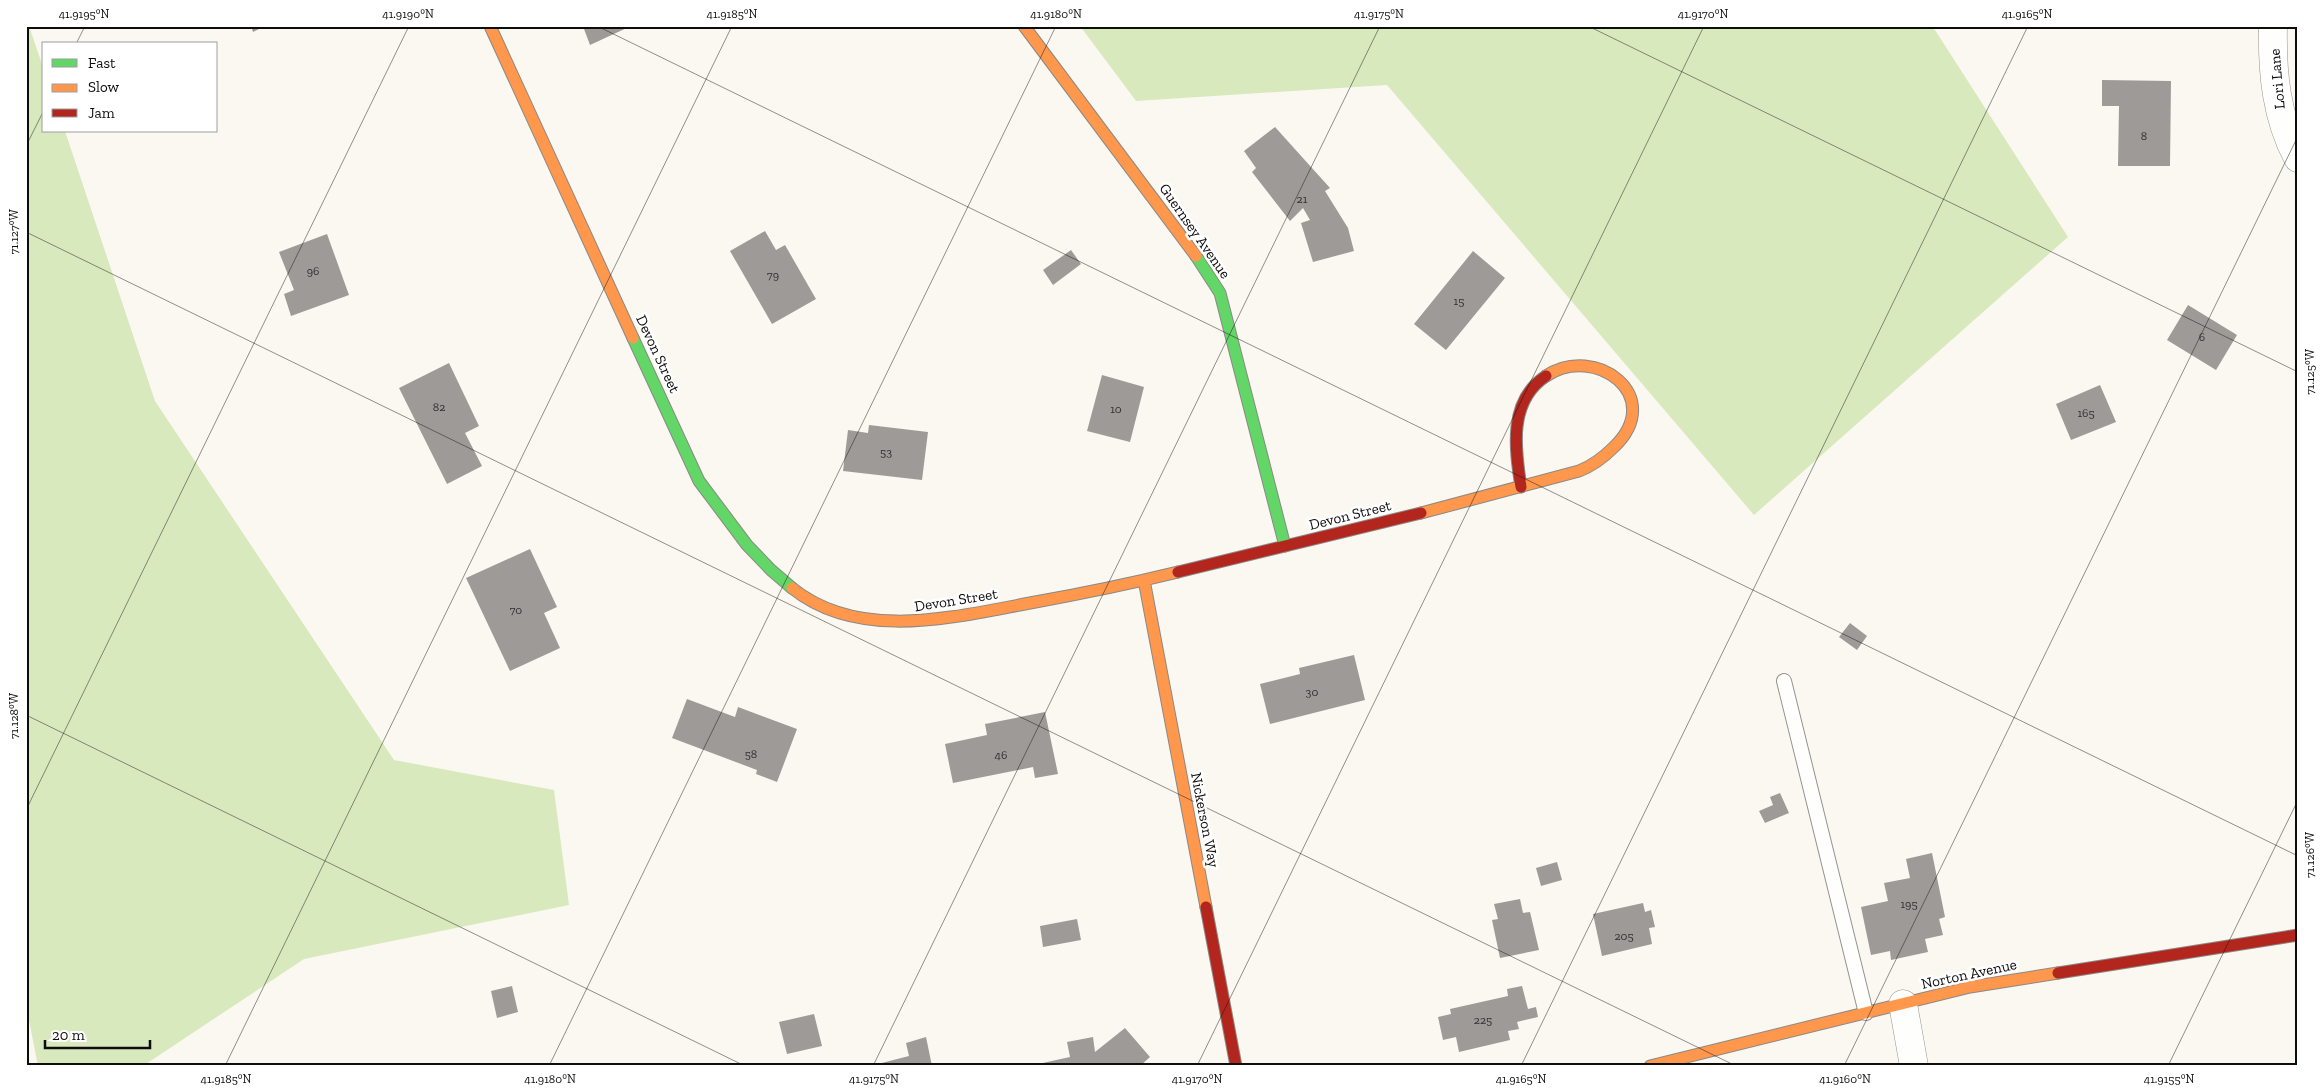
<svg xmlns="http://www.w3.org/2000/svg" width="2324" height="1092" viewBox="0 0 2324 1092" font-family="'Zilla Slab',serif">
  <rect width="100%" height="100%" fill="#fbf8f1"/>
  <path fill="#d9e9be" d="M26 26H29L44 70V131H65L155 401 394 760 554 790 569 905 304 959 143 1066H38L26 1005Z
    M1080 26H1929L1935 30 2068 237 1754 515 1387 85 1136 101Z"/>
  <path fill="#9e9a97" d="M251 26H265L253 32Z
    M577 26H631L590 45 584 29Z
    M2102 80 2171 81 2170 166H2118L2119 106H2102Z
    M1275 127 1330 188 1325 191 1348 228 1354 251 1313 262 1301 223 1310 220 1303 208 1290 221 1252 172 1256 168 1244 151Z
    M765 231 776 250 785 245 816 299 772 324 730 251Z
    M327 234 349 295 291 316 284 294 294 290 279 252Z
    M1071 250 1081 264 1053 285 1043 270Z
    M1473 251 1505 278 1446 350 1414 324Z
    M2188 305 2237 335 2216 370 2167 340Z
    M449 363 479 426 465 433 482 466 447 484 399 388Z
    M1102 375 1144 387 1130 442 1087 431Z
    M2100 385 2116 422 2071 440 2056 404Z
    M869 425 928 432 922 480 843 471 848 430 868 433Z
    M530 549 557 607 544 613 560 648 510 671 466 578Z
    M1850 623 1867 636 1857 650 1839 637Z
    M1354 655 1365 700 1270 724 1260 684 1300 674 1299 668Z
    M687 699 735 717 738 707 797 729 777 782 756 774 757 770 672 738Z
    M1045 712 1058 774 1035 778 1033 767 953 783 945 744 987 735 985 724Z
    M1780 793 1789 813 1765 823 1759 811 1773 805 1770 797Z
    M1932 853 1945 917 1939 919 1943 935 1925 939 1928 952 1891 960 1890 951 1871 955 1861 907 1888 901 1884 883 1910 878 1906 859Z
    M1557 862 1562 880 1541 886 1536 868Z
    M1520 899 1523 913 1530 912 1539 950 1500 958 1492 920 1498 919 1494 904Z
    M1643 903 1645 912 1651 910 1655 927 1649 928 1652 944 1602 956 1593 914Z
    M1077 919 1081 940 1043 947 1040 926Z
    M512 986 518 1012 497 1018 491 991Z
    M1522 986 1528 1009 1536 1007 1538 1017 1517 1022 1519 1029 1508 1031 1510 1040 1459 1052 1456 1037 1443 1040 1438 1017 1451 1014 1450 1009 1508 996 1507 989Z
    M814 1014 822 1046 787 1054 779 1022Z
    M1125 1028 1150 1057 1140 1066H1029L1070 1057 1067 1042 1093 1037 1095 1052Z
    M926 1037 932 1066H870L909 1056 906 1043Z"/>
  <g fill="none" stroke-linecap="round" stroke-linejoin="round">
    <defs>
      <path id="lane" d="M1784 681 1866 1013"/>
      <path id="street" d="M2273 26C2272 72 2276 117 2298 158
        M1903 1004 1914 1066"/>
      <path id="fast" d="M1196 256 1220 293 1285 546
        M633 338 699 481 747 545 771 570 792 588"/>
      <path id="slow" d="M490 26 633 338
        M1024 26 1196 256
        M1421 513 1579 471C1592 466 1604 457 1614 447 1667 396 1595 343 1546 376
        M1144 580 1206 907
        M792 588C859 642 954 617 1030 603 1080 594 1129 584 1178 572
        M1650 1066 1970 987 2058 973"/>
      <path id="jam" d="M1521 487C1515 449 1508 401 1546 376
        M1178 572 1421 513
        M1206 907 1236 1066
        M2058 973 2298 935"/>
    </defs>
    <use href="#lane" stroke="#949390" stroke-width="16"/>
    <use href="#street" stroke="#949390" stroke-width="29"/>
    <use href="#fast" stroke="#8b8986" stroke-width="13"/>
    <use href="#slow" stroke="#8b8986" stroke-width="13"/>
    <use href="#jam" stroke="#8b8986" stroke-width="13"/>
    <use href="#lane" stroke="#fefefd" stroke-width="14"/>
    <use href="#street" stroke="#fefefd" stroke-width="28"/>
    <use href="#fast" stroke="#63d668" stroke-width="11"/>
    <use href="#slow" stroke="#ff974d" stroke-width="11"/>
    <use href="#jam" stroke="#b3261e" stroke-width="11"/>
  </g>
  <path fill="none" stroke="#0d0d0d" stroke-width="1" stroke-opacity="0.45" d="M597 26 2298 856M1588 26 2298 372M76 44 85 26M26 146 44 110M26 232 1736 1066M26 715 745 1066M26 810 409 26M225 1066 732 26M549 1066 1056 26M873 1066 1380 26M1197 1066 1704 26M1521 1066 2028 26M1844 1066 2298 136M2168 1066 2298 800"/>
  <g text-anchor="middle" dominant-baseline="central" stroke-width="5" stroke-linejoin="round" paint-order="stroke">
    <g font-size="12" fill="#313030">
      <text x="2144" y="136">8</text>
      <text x="1302" y="199">21</text>
      <text x="313" y="271">96</text>
      <text x="773" y="275">79</text>
      <text x="1459" y="301">15</text>
      <text x="2202" y="337">6</text>
      <text x="439" y="407">82</text>
      <text x="1116" y="409">10</text>
      <text x="2086" y="413">165</text>
      <text x="886" y="452">53</text>
      <text x="516" y="610">70</text>
      <text x="1312" y="692">30</text>
      <text x="751" y="754">58</text>
      <text x="1001" y="755">46</text>
      <text x="1909" y="904">195</text>
      <text x="1624" y="936">205</text>
      <text x="1483" y="1020">225</text>
    </g>
    <g font-size="15" fill="#0d0d0d" stroke="#fff">
      <text transform="translate(2277 79) rotate(-95)">Lori Lane</text>
      <text transform="translate(1195 231) rotate(55)">Guernsey Avenue</text>
      <text transform="translate(658 354) rotate(65)">Devon Street</text>
      <text transform="translate(1350 515) rotate(-14)">Devon Street</text>
      <text transform="translate(956 600) rotate(-9)">Devon Street</text>
      <text transform="translate(1205 820) rotate(79)">Nickerson Way</text>
      <text transform="translate(1969 974) rotate(-12)">Norton Avenue</text>
    </g>
  </g>
  <rect width="2324" height="1092" fill="none" stroke="#ffffff" stroke-width="55"/>
  <rect x="42" y="42" width="175" height="90" fill="#ffffff" stroke="#9e9e9e"/>
  <rect x="52" y="59" width="25" height="8" fill="#63d668" stroke="#9e9e9e"/>
  <text x="88" y="68" font-size="15" fill="#0d0d0d">Fast</text>
  <rect x="52" y="84" width="25" height="8" fill="#ff974d" stroke="#9e9e9e"/>
  <text x="88" y="92" font-size="15" fill="#0d0d0d">Slow</text>
  <rect x="52" y="109" width="25" height="8" fill="#b3261e" stroke="#9e9e9e"/>
  <text x="88" y="118" font-size="15" fill="#0d0d0d">Jam</text>
  <path d="M45 1040v8h105v-8" fill="none" stroke="#0d0d0d" stroke-width="2.5"/>
  <text x="52" y="1040" font-size="15" fill="#0d0d0d" stroke="#ffffff" stroke-width="4" paint-order="stroke">20 m</text>
  <rect x="28" y="28" width="2268" height="1036" fill="none" stroke="#0d0d0d" stroke-width="2"/>
  <g font-size="12" text-anchor="middle" fill="#0d0d0d">
    <text x="84" y="18">41.9195°N</text>
    <text x="408" y="18">41.9190°N</text>
    <text x="732" y="18">41.9185°N</text>
    <text x="1056" y="18">41.9180°N</text>
    <text x="1379" y="18">41.9175°N</text>
    <text x="1703" y="18">41.9170°N</text>
    <text x="2027" y="18">41.9165°N</text>
    <text transform="translate(14 232) rotate(-90)" y="4">71.127°W</text>
    <text transform="translate(2310 372) rotate(-90)" y="4">71.125°W</text>
    <text transform="translate(14 716) rotate(-90)" y="4">71.128°W</text>
    <text transform="translate(2310 855) rotate(-90)" y="4">71.126°W</text>
    <text x="226" y="1083">41.9185°N</text>
    <text x="550" y="1083">41.9180°N</text>
    <text x="874" y="1083">41.9175°N</text>
    <text x="1197" y="1083">41.9170°N</text>
    <text x="1521" y="1083">41.9165°N</text>
    <text x="1845" y="1083">41.9160°N</text>
    <text x="2169" y="1083">41.9155°N</text>
  </g>
</svg>
